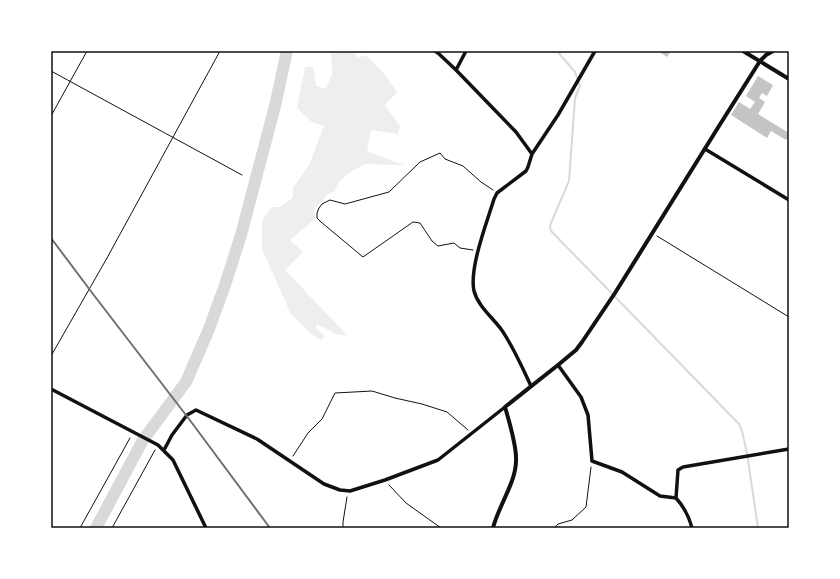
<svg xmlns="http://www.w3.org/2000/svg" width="840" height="579" viewBox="0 0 840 579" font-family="Jost,sans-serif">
  <rect width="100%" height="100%" fill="#fff"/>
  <path fill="#eee" d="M331 51H354L358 58 366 55 386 76 397 92 385 105 400 126 398 134 371 130 367 151 404 165 365 164 350 172 339 182 334 192 328 194 314 210 315 219 290 240 303 252 285 270 348 336 336 334 317 324 315 328 325 336 321 340 310 333 291 314 262 249V221L272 207H280L293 198V188L309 165 324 126 312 122 297 108 305 67H313L316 86 326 89 332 74Z"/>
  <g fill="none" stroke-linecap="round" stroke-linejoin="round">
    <path stroke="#d9d9d9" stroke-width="2" d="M557 51 575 72 580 86 575 98 569 181 551 223 550 227 551 231 739 424 742 431 747 453 758 528"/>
    <path stroke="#d9d9d9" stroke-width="12" d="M96 528 143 440 186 382 209 329 225 285 241 235 275 106 287 51"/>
  </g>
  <path fill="#c4c4c4" d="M658 51H671L667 57Z
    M758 76 773 85 767 96 762 93 759 98 765 102 758 114 789 133V135L786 140 771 131 767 138 731 115 739 102 750 109 755 102 746 96Z"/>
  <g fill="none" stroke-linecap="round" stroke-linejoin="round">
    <path stroke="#111" stroke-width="1" d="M51 71 242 175
      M51 116 87 51
      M657 236 789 317
      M473 250 460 248 454 243 438 246 432 241 420 223 413 222 363 257 321 222 317 218V213L319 208 322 204 330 200 345 204 389 192 420 162 440 153 445 159 463 166 481 182 493 190
      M51 356 107 258 220 51
      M293 456 308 433 322 419 335 393 372 391 395 398 422 404 447 412 468 430
      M389 485 406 503 441 528
      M80 528 130 438
      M112 528 155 450
      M343 528V522L347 497
      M554 528 558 524 572 520 586 507 591 467"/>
    <path stroke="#111" stroke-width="3.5" d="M435 51 438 53 456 70 516 132 532 154
      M456 70 466 51
      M705 149 789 200
      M558 365 581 397 588 415 592 461 622 472 660 496 676 498
      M531 386C522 367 513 346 501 329 492 317 478 306 474 291 469 268 487 222 494 199L497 193 526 171 528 167 532 154 558 115 595 51
      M51 389 158 445 173 460 206 528
      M164 450 172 435 187 415 196 410 257 439 324 484 340 490 350 491 385 480 438 460 505 407
      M692 528C689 516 684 507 676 498L678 470 683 467 789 449"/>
    <path stroke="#111" stroke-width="4" d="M743 51 789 79
      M493 528C498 507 516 482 516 461 517 446 509 421 505 407L558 365 576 350 582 342 615 293 719 126 760 61 766 55 773 51"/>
    <path stroke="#707070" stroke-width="2" d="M51 238 93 294 189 419 270 528"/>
  </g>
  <rect width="840" height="579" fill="none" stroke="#ffffff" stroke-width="104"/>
  <rect x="52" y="52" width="736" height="475" fill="none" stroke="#111" stroke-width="1.5"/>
</svg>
